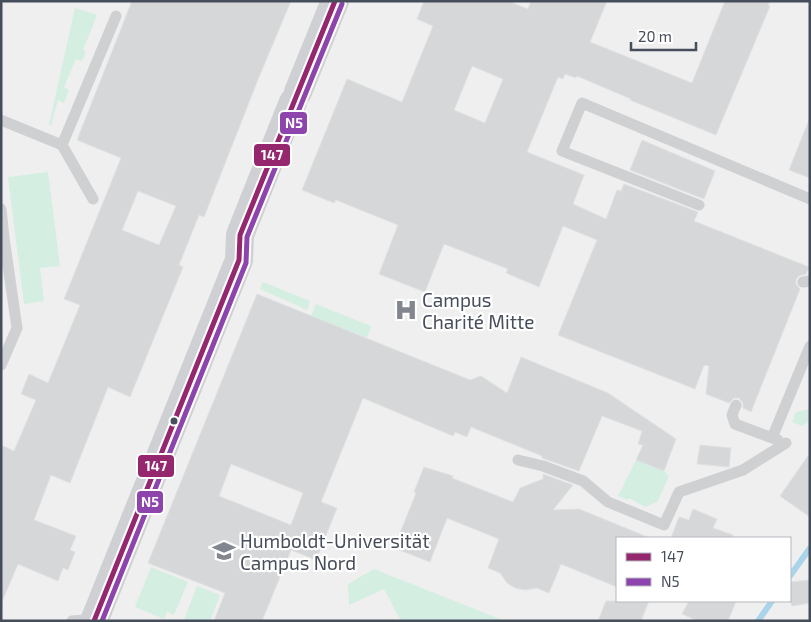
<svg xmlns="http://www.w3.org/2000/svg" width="811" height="622" viewBox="0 0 811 622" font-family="'Exo 2',sans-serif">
  <rect width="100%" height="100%" fill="#efefef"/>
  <path fill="#d4eee2" d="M75 8 97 15 83 50 86 52 82 61 76 59 64 87 69 90 64 103 58 100 51 126 49 125Z
    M48 172 60 266 40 268 44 301 24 304 8 177Z
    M263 282 310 301 307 310 260 289Z
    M316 304 371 326 367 338 311 316Z
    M810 409V421L802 426 792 422 796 412Z
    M636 460 664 471 669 476 658 501 645 507 629 498 628 500 618 496Z
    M151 567 188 582 174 615 167 612 164 619 135 607Z
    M374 569 505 621H401L384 589 349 605 348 584Z
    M197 586 220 595 210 621 184 620Z"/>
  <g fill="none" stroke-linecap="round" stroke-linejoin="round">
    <path stroke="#aad4ea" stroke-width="6" d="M790 576 810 548
      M758 621 772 601"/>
  </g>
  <path fill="#d6d7d9" stroke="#e0e1e2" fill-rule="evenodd" d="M132 1H291L259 77 204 217 199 215 179 265 183 267 130 397 108 387 70 483 51 475 34 520 76 536 70 550 75 552 68 570 63 568 58 581 18 564 1 604V445L14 451 36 400 21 394 29 374 48 383 80 305 64 299 121 158 77 140ZM138 191 176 206 159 245 122 230Z
    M424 1H508L528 9 531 1H607L590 42 692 83 725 1H770L768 6H770L716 135 630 100 631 99 577 76 576 78 565 74 563 79 558 77 527 152 584 175 573 204 606 219 617 190 621 191 624 184 698 212 694 221 809 267 806 274 799 276 796 279V284L800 289 751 412 743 408V403L739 398H734L729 403 706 394 709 366 704 365 695 389 558 335 597 240 563 226 539 287 506 273 508 269 444 244 425 292 379 274 398 225 336 200 334 203 302 190 347 79 402 102 433 26 417 19ZM472 66 503 79 485 123 454 110Z
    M809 120H810V178L789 170Z
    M642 140 715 171 704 199 630 170Z
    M257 294 470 380 481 376 507 393 521 357 608 393 676 439 664 471 636 460 643 445 638 444 642 431 602 416 579 471 542 458V456L471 427 467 437 455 432 453 436 363 398 321 502 337 508 316 560 291 550 262 621H214L225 593 148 563ZM231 464 303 493 291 525 219 496Z
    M700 445 731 448 729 467 697 464Z
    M810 453V517L780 496Z
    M424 467 453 476 452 478 513 502 520 488 543 479V474L573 485 553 510 579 509 650 538H617V587L561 564 549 593 537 588 525 590 515 588 507 583 500 573 488 568 499 539 447 518 430 562 394 548 416 493 414 492Z
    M693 509 717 519 713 528 733 535V538H671L679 517 689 520Z
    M810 580V603L792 606 790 599V582Z
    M606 601H649L641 621H598Z
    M689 601H736L728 621H698L682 614Z"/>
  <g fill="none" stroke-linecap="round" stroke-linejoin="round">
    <path stroke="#ced0d2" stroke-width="11" d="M1 120 62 145 93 199
      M62 145 116 16
      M699 205 562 151 582 103 810 199
      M1 209 4 238 17 328 1 365
      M803 282 810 281
      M736 405 732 415 735 424 778 440
      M772 438 810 346
      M518 460 543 466 583 481 608 502 664 525 679 492 743 470 786 443
      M72 621 95 619"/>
    <path stroke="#ced0d3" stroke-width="28" d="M298 92 335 1
      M94 621 239 260 240 235 293 102"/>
    <defs>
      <path id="bus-1" d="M94 621 239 260 240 235 335 1"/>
      <path id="bus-2" d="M102 621 246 263 247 237 342 4"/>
    </defs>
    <use href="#bus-1" stroke="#fff" stroke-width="9"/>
    <use href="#bus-2" stroke="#fff" stroke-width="9"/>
    <use href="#bus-1" stroke="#95276e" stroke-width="5"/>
    <use href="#bus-2" stroke="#8e44ad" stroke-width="5"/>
  </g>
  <defs>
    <symbol id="hospital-bare" viewBox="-9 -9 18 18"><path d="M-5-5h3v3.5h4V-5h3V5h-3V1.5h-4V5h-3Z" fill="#82868f" stroke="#fff" stroke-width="2.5" paint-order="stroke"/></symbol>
    <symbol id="university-bare" viewBox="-9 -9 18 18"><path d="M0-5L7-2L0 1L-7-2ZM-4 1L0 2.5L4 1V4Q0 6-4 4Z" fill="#82868f" stroke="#fff" stroke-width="2.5" paint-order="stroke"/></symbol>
  </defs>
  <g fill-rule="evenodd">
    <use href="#hospital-bare" x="390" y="294" width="32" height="32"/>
    <use href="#university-bare" x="208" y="535" width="32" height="32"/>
  </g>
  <circle fill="#474e5b" stroke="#fff" stroke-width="2" cx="174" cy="421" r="4.5"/>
  <g text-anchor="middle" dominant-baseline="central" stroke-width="4.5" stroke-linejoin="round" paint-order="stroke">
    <g font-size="19" fill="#474e5b" stroke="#fff" text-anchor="start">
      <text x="422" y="299">Campus<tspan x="422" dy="22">Charité Mitte</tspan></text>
      <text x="240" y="540">Humboldt-Universität<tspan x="240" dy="22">Campus Nord</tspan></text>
    </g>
  </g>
  <g stroke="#fff" stroke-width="2">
    <rect x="279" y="111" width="29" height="24" rx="5" fill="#8e44ad"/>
    <rect x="253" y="143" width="38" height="24" rx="5" fill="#95276e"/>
    <rect x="137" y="454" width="38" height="24" rx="5" fill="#95276e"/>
    <rect x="136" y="490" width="28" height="24" rx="5" fill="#8e44ad"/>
  </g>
  <g font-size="14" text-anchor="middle" font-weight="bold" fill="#fff">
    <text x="294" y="128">N5</text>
    <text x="272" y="160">147</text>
    <text x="156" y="471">147</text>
    <text x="150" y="507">N5</text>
  </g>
  <rect width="811" height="622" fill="none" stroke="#474e5b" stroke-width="5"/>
  <rect x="616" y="537" width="175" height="65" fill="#ffffff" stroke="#b5b8bd"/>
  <rect x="626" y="553" width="25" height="8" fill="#95276e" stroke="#b5b8bd"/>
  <text x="661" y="562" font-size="15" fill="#474e5b">147</text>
  <rect x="626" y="578" width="25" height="8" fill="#8e44ad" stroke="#b5b8bd"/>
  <text x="661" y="587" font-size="15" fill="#474e5b">N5</text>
  <path d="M631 42v8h65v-8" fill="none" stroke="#474e5b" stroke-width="2.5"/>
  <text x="638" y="42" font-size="15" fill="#474e5b" stroke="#ffffff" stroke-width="4" paint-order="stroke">20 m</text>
</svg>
